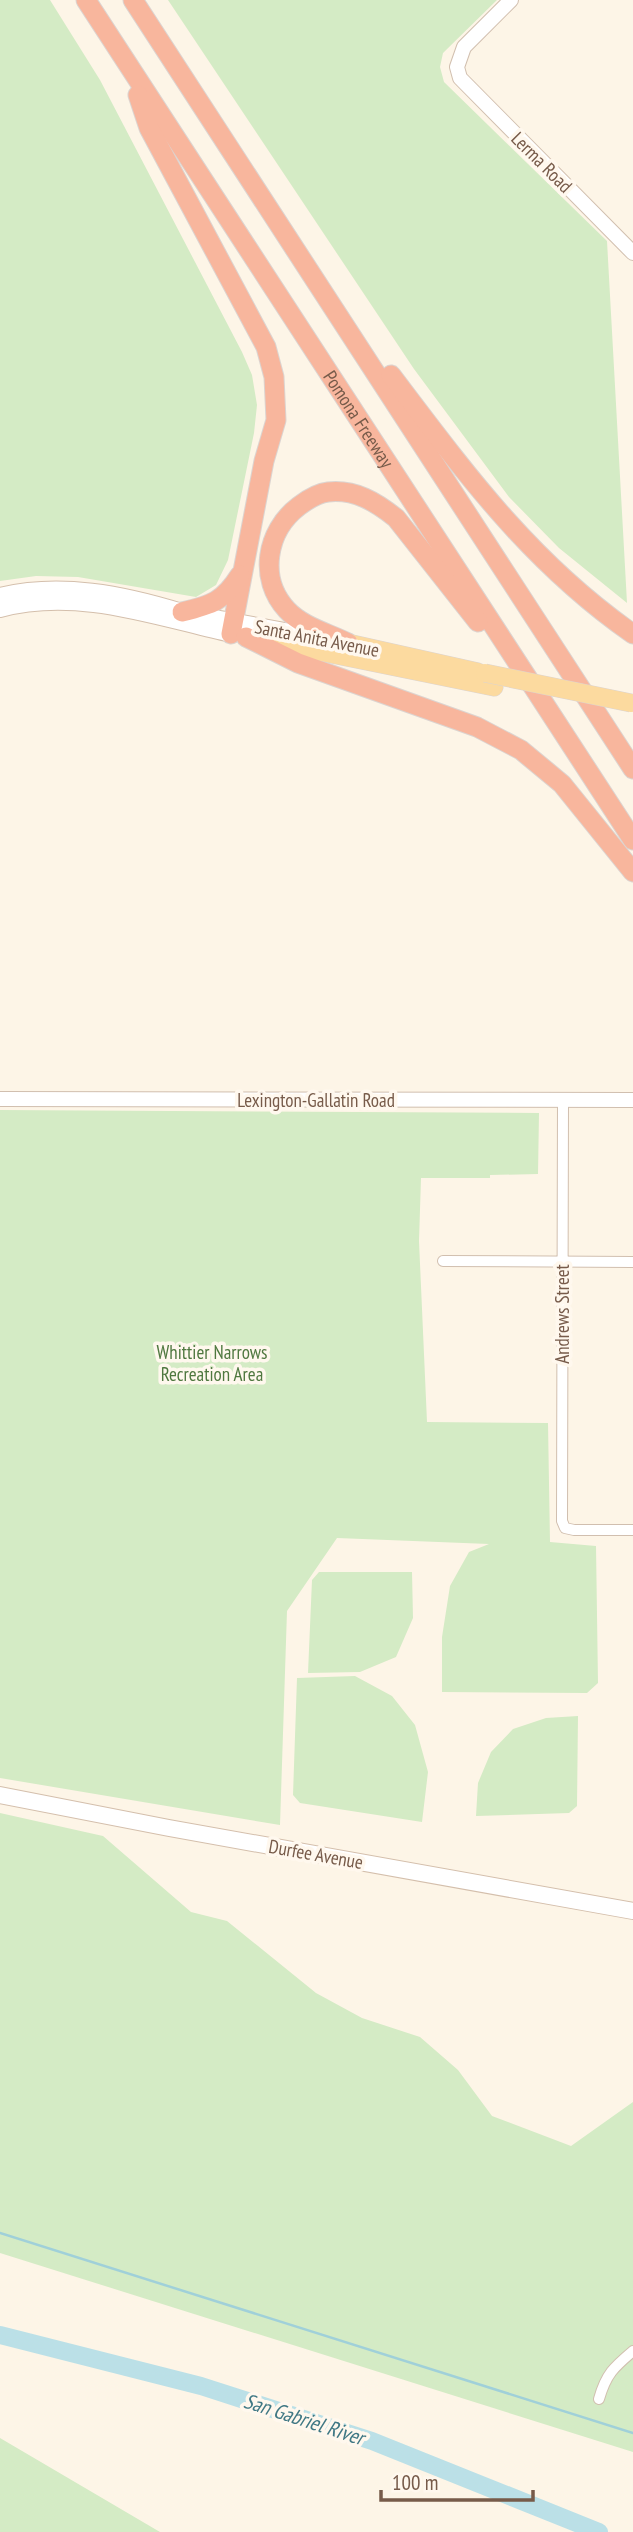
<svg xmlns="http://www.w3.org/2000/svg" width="633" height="2532" viewBox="0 0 633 2532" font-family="'PT Sans Narrow',sans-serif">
  <rect width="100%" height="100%" fill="#fdf5e7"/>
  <path fill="#d4ebc5" d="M0 0H50L100 80 242 352 252 375 257 405 254 433 228 560 216 585 196 597 78 577 36 576 0 581Z
    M168 0H497L443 53 440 67 444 82 607 241 627 603 559 548 509 497 414 369Z
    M0 1110 539 1113 538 1174 490 1175V1178H421L419 1241 427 1422 548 1423 550 1542 596 1546 598 1683 587 1693 442 1692V1637L450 1586 469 1552 489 1544 337 1538 287 1611 280 1825 0 1778Z
    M319 1572H412L413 1618 396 1657 360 1672 308 1673 312 1580Z
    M355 1676 392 1696 415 1725 428 1772 422 1822 300 1803 293 1795 297 1678Z
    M578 1716 577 1806 569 1813 476 1816 478 1783 491 1752 513 1729 546 1718Z
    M0 1813 103 1836 191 1912 227 1921 316 1993 362 2018 420 2037 458 2070 492 2116 571 2146 633 2102V2452L0 2253Z
    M0 2438 160 2532H0Z"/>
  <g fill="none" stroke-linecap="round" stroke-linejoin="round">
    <path stroke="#a0d0d9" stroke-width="2.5" d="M0 2233 633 2433"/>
    <path stroke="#bbe0e7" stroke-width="18" d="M0 2335 201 2386 372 2441 599 2532"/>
    <defs>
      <path id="minor" d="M563 1100 562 1521 565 1528 574 1530H633
        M443 1261 633 1262
        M599 2399C606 2374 614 2367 633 2351"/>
      <path id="tertiary" d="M511 0 464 47 457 67 460 78 633 253
        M0 1099 633 1100"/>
      <path id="secondary" d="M0 596C60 581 124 594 182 612L328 639
        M0 609C77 588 155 617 231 634
        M0 1795 169 1828 633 1911"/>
      <path id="primary" d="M258 639 494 687
        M348 643 478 672"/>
      <g id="motorway">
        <path id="s1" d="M86 0 633 840"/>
        <path d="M133 0 633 769"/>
        <path d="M138 95 149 128 266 347 274 377 276 420 264 461 231 634"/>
        <path d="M391 375C466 474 530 562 633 634"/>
        <path d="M182 612C211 605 223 602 240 575"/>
        <path d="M246 637 298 663 477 727 521 750 562 784 633 872"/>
        <path d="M348 643C328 633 303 627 287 610 258 579 266 531 299 506 307 500 318 493 328 492 355 489 376 502 396 518L478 622"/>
      </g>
    </defs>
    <use href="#minor" stroke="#d1bfaf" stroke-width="12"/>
    <use href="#tertiary" stroke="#d1bfaf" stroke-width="16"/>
    <use href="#secondary" stroke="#d4bfac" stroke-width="18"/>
    <use href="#primary" stroke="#dcd4d0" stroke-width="19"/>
    <use href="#motorway" stroke="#dcd4d0" stroke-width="21"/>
    <use href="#minor" stroke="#fff" stroke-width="10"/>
    <use href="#tertiary" stroke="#fff" stroke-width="14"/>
    <use href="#secondary" stroke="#fff" stroke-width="16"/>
    <use href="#primary" stroke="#fcda9f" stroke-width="18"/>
    <use href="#motorway" stroke="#f8b69d" stroke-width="19"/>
    <defs>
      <path id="primary-bridge" d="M485 673 631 703"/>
    </defs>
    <use href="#primary-bridge" stroke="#dcd4d0" stroke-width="19" stroke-linecap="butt"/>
    <use href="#primary-bridge" stroke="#fcda9f" stroke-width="18"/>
  </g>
  <g text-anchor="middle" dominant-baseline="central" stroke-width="7" stroke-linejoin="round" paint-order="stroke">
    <g font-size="19" fill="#775b4a" stroke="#fff8ee">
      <text transform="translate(542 162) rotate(45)">Lerma Road</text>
      <text stroke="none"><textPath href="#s1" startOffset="500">Pomona Freeway</textPath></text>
      <text transform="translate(317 638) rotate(11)">Santa Anita Avenue</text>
      <text x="316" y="1100">Lexington-Gallatin Road</text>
      <text transform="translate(562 1314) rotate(-90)">Andrews Street</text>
      <text transform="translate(316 1854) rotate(10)">Durfee Avenue</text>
    </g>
    <g font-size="19" fill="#4f783f" stroke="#fff8ee">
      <text x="212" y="1352">Whittier Narrows<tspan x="212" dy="22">Recreation Area</tspan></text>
    </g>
    <g font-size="21" font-style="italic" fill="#407884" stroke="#fff8ee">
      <text transform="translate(304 2419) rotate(18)">San Gabriel River</text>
    </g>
  </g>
  <path d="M381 2490v10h152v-10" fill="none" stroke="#775b4a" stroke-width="3.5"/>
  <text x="392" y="2490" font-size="21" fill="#775b4a" stroke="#fff8ee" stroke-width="5" paint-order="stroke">100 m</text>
</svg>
